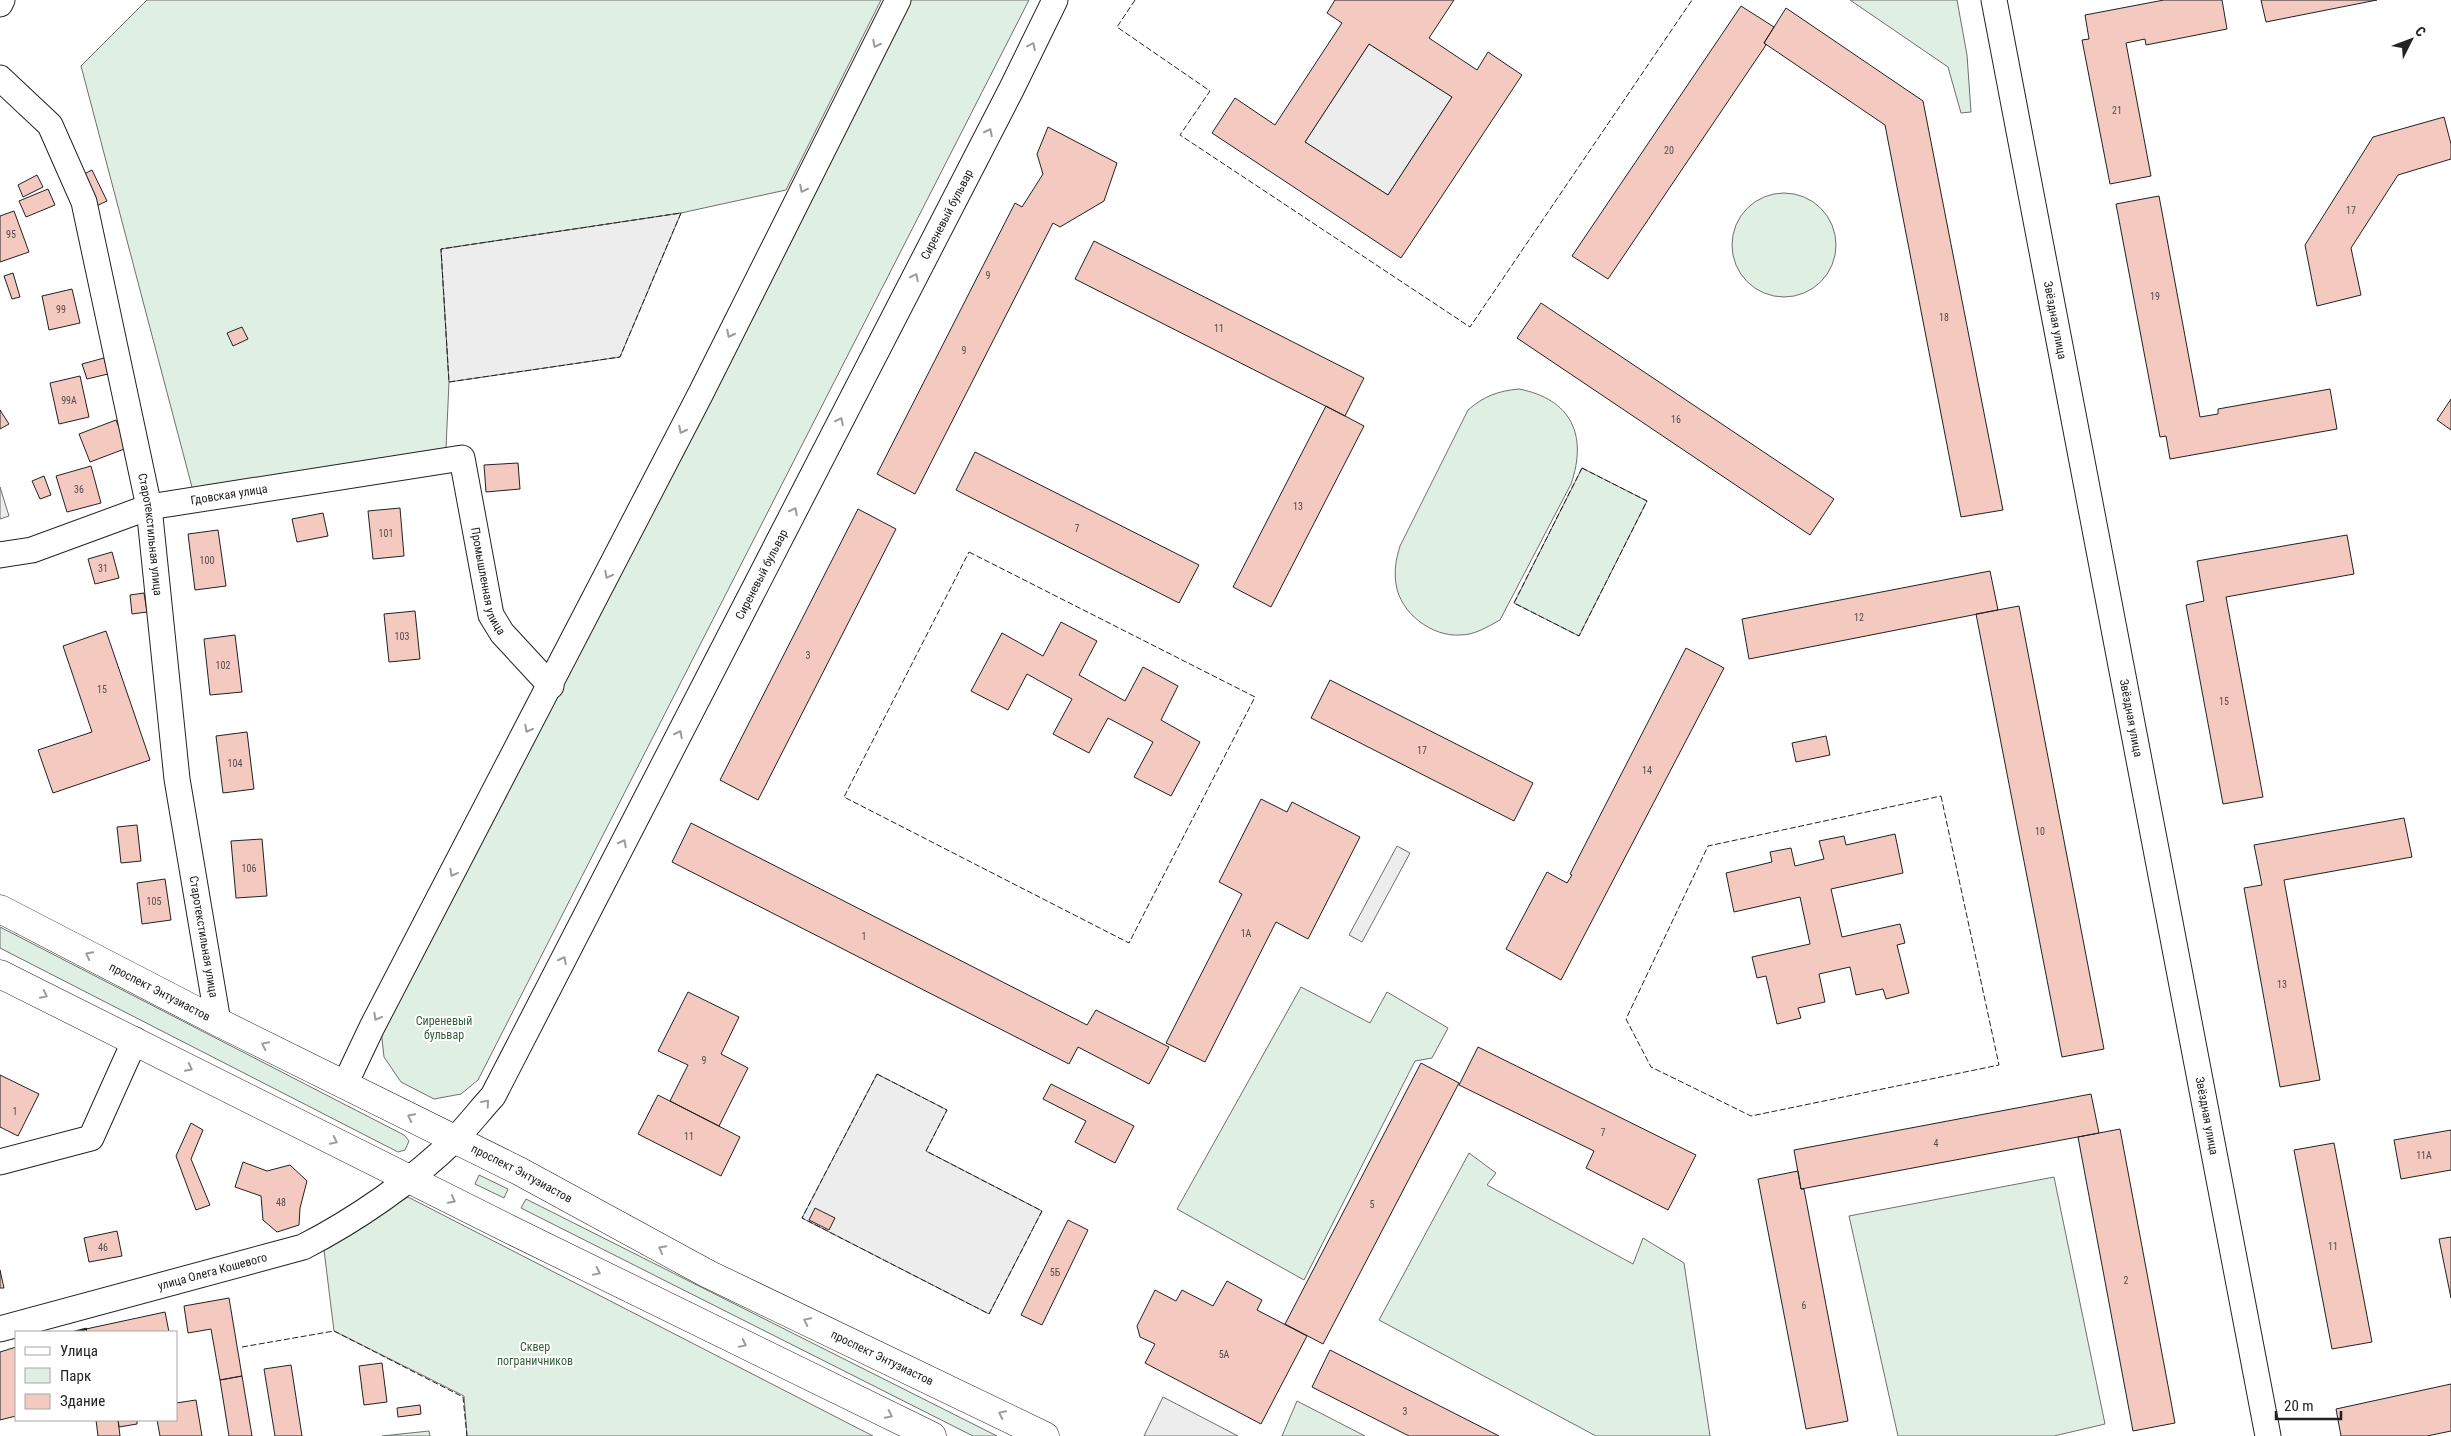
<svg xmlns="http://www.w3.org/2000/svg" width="2451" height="1436" viewBox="0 0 2451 1436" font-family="'Roboto Condensed',sans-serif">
  <rect width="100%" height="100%" fill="#fff"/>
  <path fill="#e0efe3" stroke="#6f6f6f" d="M147 0H881L786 190 681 213 441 249 449 382 446 448 193 491 81 66Z
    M911 0H1029L478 1080 461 1094 434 1099 401 1082 384 1057 381 1030Z
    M1850 0H1957L1967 55 1971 112 1961 113 1948 67Z
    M1732 245a52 52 0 1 1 104 0a52 52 0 1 1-104 0Z
    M1519 389C1571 399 1588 435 1571 484L1500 620C1487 627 1475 635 1460 635 1432 637 1400 613 1396 584 1394 570 1396 559 1400 546L1468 410C1484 396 1498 391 1519 389Z
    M1582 468 1647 501 1579 636 1514 603Z
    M0 927 404 1135 409 1141 405 1150 398 1152 0 948Z
    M1301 987 1370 1023 1387 992 1448 1028 1432 1058 1415 1061 1304 1280 1177 1209Z
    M1469 1153 1496 1173 1487 1185 1633 1264 1643 1238 1684 1263 1710 1436H1596L1379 1320Z
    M479 1175 508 1189 504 1198 475 1184Z
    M2054 1177 2105 1424 2054 1436H1898L1849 1216Z
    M408 1197 873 1436H467L464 1396 334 1331 324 1250Z
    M526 1199 997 1436H973L521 1208Z
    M1297 1401 1365 1436H1282Z
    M429 1431 430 1436H382Z"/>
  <path fill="#ededed" stroke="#6f6f6f" d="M1369 44 1452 97 1388 195 1305 142Z
    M681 213 620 357 449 382 441 249Z
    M0 487 9 516 0 519Z
    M1397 846 1410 853 1362 942 1349 935Z
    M877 1074 947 1110 926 1151 1042 1211 989 1314 802 1218Z
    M1163 1397 1238 1436H1144Z"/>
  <path fill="#f3c9c0" stroke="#222" fill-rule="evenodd" d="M1335 0H1454L1429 38 1477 70 1488 52 1522 75 1401 258 1212 133 1235 98 1275 125 1342 23 1327 13ZM1369 44 1452 97 1388 195 1305 142Z
    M2164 0H2222L2227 29 2146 45 2145 39 2126 43 2151 176 2110 184 2082 40 2089 39 2085 15Z
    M2261 0H2377L2266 22Z
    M1741 6 1774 27 1764 43 1766 45 1608 279 1572 256Z
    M1786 8 1923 101 2003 510 1961 517 1885 125 1764 43Z
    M2444 117 2451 144V159L2398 175 2351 248 2361 295 2317 306 2305 245 2373 137Z
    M1048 127 1117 163 1104 201 1060 227 1053 223 915 494 877 474 1015 203 1022 207 1043 174 1037 154Z
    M92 170 107 201 90 209 76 178Z
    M37 175 43 187 23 197 18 185Z
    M48 189 55 205 26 217 19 201Z
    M2159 196 2200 417 2218 414V409L2330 389 2337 429 2170 459 2166 436 2160 437 2116 204Z
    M14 211 29 252 0 262V216Z
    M1094 241 1364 378 1345 416 1075 279Z
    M13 273 20 297 12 299 4 276Z
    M72 289 80 323 49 330 42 296Z
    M1541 303 1834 499 1810 535 1517 338Z
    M242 327 248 339 233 346 227 333Z
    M104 358 108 374 87 379 82 364Z
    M80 376 89 417 59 424 50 383Z
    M2451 399V430L2437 420Z
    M1326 406 1364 426 1271 607 1233 587Z
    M0 410 9 424 0 429Z
    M116 420 127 448 90 462 79 434Z
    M975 452 1199 565 1179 603 956 490Z
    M518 463 520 489 486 492 484 465Z
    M91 466 101 503 67 512 56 476Z
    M44 476 51 495 40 499 32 481Z
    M400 508 404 556 373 559 368 511Z
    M858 509 896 529 758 800 720 780Z
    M323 513 328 536 297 542 292 519Z
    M218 530 226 586 195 590 188 534Z
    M2347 535 2354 574 2226 597 2263 797 2223 804 2186 605 2204 601 2197 561Z
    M112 552 119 578 95 584 88 559Z
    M1990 571 1998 610 1749 659 1742 619Z
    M144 593 147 612 132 614 130 595Z
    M2019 606 2104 1049 2062 1057 1976 614Z
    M415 611 420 659 389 662 384 614Z
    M1061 622 1097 641 1079 675 1125 701 1143 667 1178 686 1161 720 1200 742 1171 796 1134 777 1153 742 1108 718 1089 753 1053 734 1072 699 1027 674 1008 710 971 691 1002 633 1043 656Z
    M106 631 150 760 53 793 38 750 92 732 63 646Z
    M235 635 242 692 210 695 204 639Z
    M1686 648 1724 668 1561 980 1506 949 1547 872 1567 883 1572 875 1570 874Z
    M1330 680 1533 783 1514 821 1311 718Z
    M247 732 254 789 223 793 216 736Z
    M1826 736 1830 755 1796 762 1792 743Z
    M1261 799 1287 812 1292 802 1360 837 1308 939 1276 922 1205 1062 1166 1043 1242 894 1219 882Z
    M2404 818 2412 857 2284 880 2320 1080 2280 1087 2244 888 2262 885 2254 845Z
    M691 823 1087 1025 1096 1010 1169 1047 1149 1084 1078 1047 1069 1064 672 862Z
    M137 825 141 861 121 863 117 827Z
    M1895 834 1903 873 1831 889 1842 937 1900 924 1905 943 1897 945 1909 993 1886 999 1883 989 1856 995 1850 967 1819 974 1825 1002 1798 1008 1801 1018 1777 1024 1766 976 1757 978 1752 957 1810 944 1800 897 1734 912 1726 873 1772 862 1770 852 1791 848 1795 866 1824 859 1819 841 1844 836 1846 845Z
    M262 839 267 896 236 898 231 841Z
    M165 879 171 920 142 924 137 883Z
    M688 992 739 1017 721 1054 748 1068 719 1126 670 1101 688 1065 658 1051Z
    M1478 1047 1696 1155 1668 1210 1586 1168 1594 1151 1459 1085Z
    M1421 1063 1459 1083 1323 1344 1285 1324Z
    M0 1075 39 1094 18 1136 0 1127Z
    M1051 1084 1134 1126 1115 1163 1075 1142 1086 1121 1043 1099Z
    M2091 1094 2099 1133 1801 1189 1794 1150Z
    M658 1095 740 1137 721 1176 638 1134Z
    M191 1123 203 1130 191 1159 210 1205 196 1210 176 1156Z
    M2120 1129 2175 1423 2133 1431 2078 1137Z
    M2451 1130V1170L2401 1179 2394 1140Z
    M2334 1143 2372 1342 2332 1349 2294 1150Z
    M243 1162 267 1171 290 1165 307 1181 300 1208 299 1225 277 1232 263 1220 261 1196 235 1187Z
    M1798 1171 1801 1189H1804L1848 1421 1806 1429 1758 1179Z
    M815 1208 835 1218 829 1230 809 1220Z
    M1068 1220 1088 1230 1042 1325 1021 1315Z
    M117 1231 122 1256 89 1262 84 1238Z
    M2451 1237V1298L2439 1239Z
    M0 1270 4 1288H0Z
    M1227 1281 1262 1300 1257 1310 1307 1336 1261 1424 1145 1363 1155 1344 1140 1337 1137 1326 1155 1290 1176 1301 1182 1290 1213 1306Z
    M229 1298 242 1376 220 1380 211 1329 188 1333 184 1306Z
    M165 1312 169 1332H87L86 1329Z
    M16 1347V1416L0 1420V1352Z
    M1330 1350 1499 1436H1409L1312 1387Z
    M382 1363 387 1402 364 1405 359 1366Z
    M291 1365 302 1436H275L264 1369Z
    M242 1376 252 1436H229L220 1380Z
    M2451 1384V1431L2427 1436H2341L2336 1409Z
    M196 1400 202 1436H160L157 1420H176V1403Z
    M420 1405 421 1414 398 1417 397 1408Z
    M96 1420H118L120 1436H98Z
    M118 1420H137V1424L119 1427Z"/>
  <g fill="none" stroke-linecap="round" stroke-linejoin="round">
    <defs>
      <g id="minor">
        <path id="s1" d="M1994 0 2268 1436"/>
        <path d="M0 4 2 0"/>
        <path id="s2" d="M0 78 50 125 84 202 149 507 177 779 218 1022"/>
        <path id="s3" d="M0 555 32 550 149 507 462 458 491 615 502 633 551 686"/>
        <path d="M345 1084 372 1027 701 393 898 0"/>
        <path d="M0 1162 91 1138 135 1040"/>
        <path id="s4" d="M0 1329 303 1247C354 1221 414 1180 455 1139 468 1126 480 1110 493 1096L1011 90 1055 0"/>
      </g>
      <g id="major">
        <path id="s5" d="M0 909 218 1022 519 1171 708 1274 1045 1436"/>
        <path d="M0 974 511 1230 932 1436"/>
      </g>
    </defs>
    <use href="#minor" stroke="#222" stroke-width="27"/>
    <use href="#major" stroke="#222" stroke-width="29"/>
    <use href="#minor" stroke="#fff" stroke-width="25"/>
    <use href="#major" stroke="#fff" stroke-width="28"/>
    <path stroke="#222" stroke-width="1" stroke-dasharray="6 2.5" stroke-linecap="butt" d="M1135 0 1117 27 1210 91 1180 135 1470 327 1692 0
      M681 213 620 357 449 382 441 249Z
      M1582 468 1647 501 1579 636 1514 603Z
      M969 552 1255 697 1129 943 844 797Z
      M1941 796 1999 1065 1751 1116 1651 1067 1626 1019 1708 846Z
      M877 1074 947 1110 926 1151 1042 1211 989 1314 802 1218Z
      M242 1347 334 1331 463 1397 467 1436"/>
    <path stroke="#222" stroke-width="2.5" d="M74 1332 86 1329"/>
  </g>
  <defs><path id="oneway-chevron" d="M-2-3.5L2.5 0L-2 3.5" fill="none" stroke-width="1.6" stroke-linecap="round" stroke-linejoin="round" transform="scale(1.25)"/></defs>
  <g stroke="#9c9c9c">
    <use href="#oneway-chevron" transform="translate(876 44) rotate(117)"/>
    <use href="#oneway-chevron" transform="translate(1032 46) rotate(-64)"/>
    <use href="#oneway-chevron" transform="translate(989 132) rotate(-63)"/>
    <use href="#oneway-chevron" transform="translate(803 189) rotate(117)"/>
    <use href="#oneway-chevron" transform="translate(915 277) rotate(-63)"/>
    <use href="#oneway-chevron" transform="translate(730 334) rotate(117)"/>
    <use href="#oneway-chevron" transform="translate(840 421) rotate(-63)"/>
    <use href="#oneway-chevron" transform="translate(682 430) rotate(117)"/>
    <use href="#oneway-chevron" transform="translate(794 511) rotate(-63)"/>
    <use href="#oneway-chevron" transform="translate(608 575) rotate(117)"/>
    <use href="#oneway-chevron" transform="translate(528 729) rotate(118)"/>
    <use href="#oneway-chevron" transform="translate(679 734) rotate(-63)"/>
    <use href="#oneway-chevron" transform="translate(623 843) rotate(-63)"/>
    <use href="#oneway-chevron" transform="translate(453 873) rotate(118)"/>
    <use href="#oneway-chevron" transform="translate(89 955) rotate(-153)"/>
    <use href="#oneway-chevron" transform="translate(563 960) rotate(-63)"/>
    <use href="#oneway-chevron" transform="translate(44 995) rotate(26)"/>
    <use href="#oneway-chevron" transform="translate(377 1017) rotate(118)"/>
    <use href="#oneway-chevron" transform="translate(265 1045) rotate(-154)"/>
    <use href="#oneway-chevron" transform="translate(189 1068) rotate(27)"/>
    <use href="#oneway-chevron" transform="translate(486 1103) rotate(-49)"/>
    <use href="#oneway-chevron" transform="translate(411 1117) rotate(-153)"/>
    <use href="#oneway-chevron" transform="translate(334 1141) rotate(26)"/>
    <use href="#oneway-chevron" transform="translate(452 1200) rotate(27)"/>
    <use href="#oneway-chevron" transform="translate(662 1249) rotate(-152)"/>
    <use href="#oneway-chevron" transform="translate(597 1272) rotate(26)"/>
    <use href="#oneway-chevron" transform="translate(807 1321) rotate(-154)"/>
    <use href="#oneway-chevron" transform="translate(743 1344) rotate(26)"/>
    <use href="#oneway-chevron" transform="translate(1002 1414) rotate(-154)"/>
    <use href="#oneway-chevron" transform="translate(889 1415) rotate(26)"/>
  </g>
  <g text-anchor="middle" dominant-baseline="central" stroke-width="4" stroke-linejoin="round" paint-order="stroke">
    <g font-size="10" fill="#564c4a">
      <text x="2117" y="110">21</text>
      <text x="1669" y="150">20</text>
      <text x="2351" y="210">17</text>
      <text x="11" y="234">95</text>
      <text x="988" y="275">9</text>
      <text x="2155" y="296">19</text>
      <text x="61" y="309">99</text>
      <text x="1944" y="317">18</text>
      <text x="1219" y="328">11</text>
      <text x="964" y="350">9</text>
      <text x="69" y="400">99А</text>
      <text x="1676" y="419">16</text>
      <text x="79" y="489">36</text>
      <text x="1298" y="506">13</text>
      <text x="1077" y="528">7</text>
      <text x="386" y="533">101</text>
      <text x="207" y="560">100</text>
      <text x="103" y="568">31</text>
      <text x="1859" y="617">12</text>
      <text x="402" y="636">103</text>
      <text x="808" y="655">3</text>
      <text x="223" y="665">102</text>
      <text x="102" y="689">15</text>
      <text x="2224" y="701">15</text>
      <text x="1422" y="750">17</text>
      <text x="235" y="763">104</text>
      <text x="1647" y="770">14</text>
      <text x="2040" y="831">10</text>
      <text x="249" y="868">106</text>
      <text x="154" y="901">105</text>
      <text x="1246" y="933">1А</text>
      <text x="864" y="936">1</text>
      <text x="2282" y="984">13</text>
      <text x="704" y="1060">9</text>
      <text x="15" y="1111">1</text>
      <text x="1603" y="1132">7</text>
      <text x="689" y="1136">11</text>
      <text x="1936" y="1143">4</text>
      <text x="2424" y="1155">11А</text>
      <text x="281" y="1202">48</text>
      <text x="1372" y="1204">5</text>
      <text x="2333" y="1246">11</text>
      <text x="103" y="1247">46</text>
      <text x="1055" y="1272">5Б</text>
      <text x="2126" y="1280">2</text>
      <text x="1804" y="1305">6</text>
      <text x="1224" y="1354">5А</text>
      <text x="1405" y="1411">3</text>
    </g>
    <g font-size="12" fill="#222" stroke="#fff">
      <text stroke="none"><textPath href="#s4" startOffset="1550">Сиреневый бульвар</textPath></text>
      <text stroke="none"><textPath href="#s1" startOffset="326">Звёздная улица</textPath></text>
      <text stroke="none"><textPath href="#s3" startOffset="238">Гдовская улица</textPath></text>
      <text stroke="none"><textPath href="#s2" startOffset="492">Старотекстильная улица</textPath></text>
      <text stroke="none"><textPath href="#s4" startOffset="1145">Сиреневый бульвар</textPath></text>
      <text stroke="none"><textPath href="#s3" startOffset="600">Промышленная улица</textPath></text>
      <text stroke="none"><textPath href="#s1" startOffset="731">Звёздная улица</textPath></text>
      <text stroke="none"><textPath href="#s2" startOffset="898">Старотекстильная улица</textPath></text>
      <text stroke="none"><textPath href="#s5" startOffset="180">проспект Энтузиастов</textPath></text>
      <text stroke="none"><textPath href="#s1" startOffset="1136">Звёздная улица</textPath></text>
      <text stroke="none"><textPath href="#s5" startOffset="585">проспект Энтузиастов</textPath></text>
      <text stroke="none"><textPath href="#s4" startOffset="220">улица Олега Кошевого</textPath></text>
      <text stroke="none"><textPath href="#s5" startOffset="990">проспект Энтузиастов</textPath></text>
    </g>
    <g font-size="12" fill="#2f5e38" stroke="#fff">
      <text x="444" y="1021">Сиреневый<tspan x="444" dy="14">бульвар</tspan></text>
      <text x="535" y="1347">Сквер<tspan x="535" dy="14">пограничников</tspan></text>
    </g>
  </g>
  <rect x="15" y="1331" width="162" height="90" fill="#ffffff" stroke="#a7a7a7"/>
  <rect x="25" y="1347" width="25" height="8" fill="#ffffff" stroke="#a7a7a7"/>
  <text x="60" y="1356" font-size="15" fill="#222222">Улица</text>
  <rect x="25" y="1368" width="25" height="15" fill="#e0efe3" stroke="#a7a7a7"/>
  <text x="60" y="1381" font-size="15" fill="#222222">Парк</text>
  <rect x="25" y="1394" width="25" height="15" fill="#f3c9c0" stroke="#a7a7a7"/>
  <text x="60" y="1406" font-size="15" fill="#222222">Здание</text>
  <g transform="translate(2411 40) rotate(48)" stroke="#ffffff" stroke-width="4" paint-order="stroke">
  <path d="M0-4L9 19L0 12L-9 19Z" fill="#222222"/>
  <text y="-8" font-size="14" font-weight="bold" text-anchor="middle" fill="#222222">С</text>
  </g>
  <path d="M2276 1411v8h65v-8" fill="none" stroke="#222222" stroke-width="2.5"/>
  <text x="2284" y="1411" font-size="15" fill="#222222" stroke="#ffffff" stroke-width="4" paint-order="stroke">20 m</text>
</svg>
